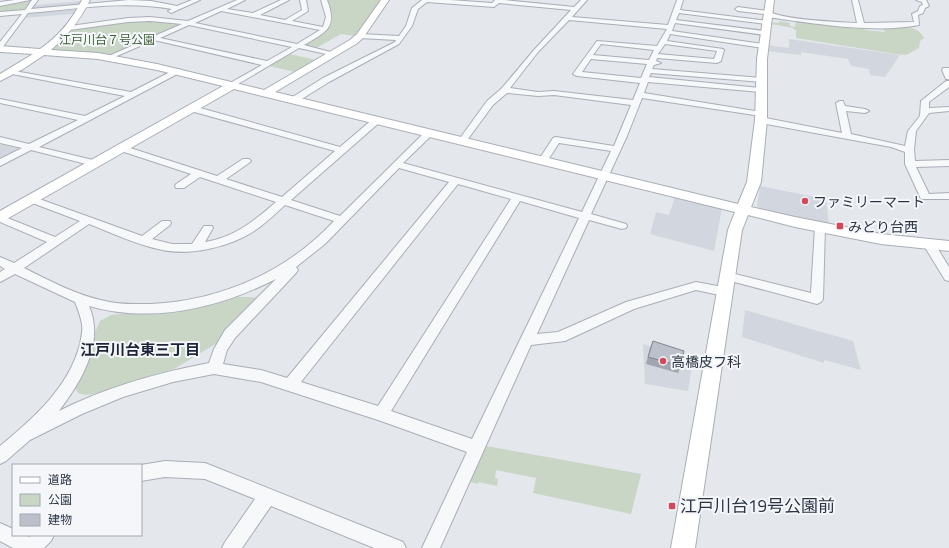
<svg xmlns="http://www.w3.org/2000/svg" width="949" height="548" viewBox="0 0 949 548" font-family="'Titillium Web','Noto Sans JP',sans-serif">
  <rect width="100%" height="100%" fill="#e4e7ec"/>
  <path fill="#d2d6de" d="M82 1 80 5 29 10 35 5Z
    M78 9 75 13 72 14 23 18 26 14Z
    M789 39 900 55 885 77 870 75 869 69 851 66 848 59 801 52V55L767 51V45L789 48Z
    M0 144 20 149 18 152 0 161Z
    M760 186 826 199 829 225 763 211 757 206Z
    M675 197 722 208 714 251 650 234 656 212 669 215Z
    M745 310 853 341 861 370 824 360V363L742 337Z
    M643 344 693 360 688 391 645 384Z"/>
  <path fill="#c9d6c5" d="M326 0H380L355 36 341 34 316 48 307 46 306 44C315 39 334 29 332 16 331 11 328 5 326 0Z
    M32 1 25 11 0 13V4Z
    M796 20 863 27 865 30 885 32 882 27C896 27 917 23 924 38L920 41 919 48 906 55 896 54 796 38V30L793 29 794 28 770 24V22L779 23V21L790 23V26L795 27Z
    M151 21 179 23V25L112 54 105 55 53 50V47L72 30 108 22Z
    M290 54 316 60 295 72 269 66Z
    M234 297H248L258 298 219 342 174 369 120 385 99 393 86 395 78 393 75 388 93 349 95 332 100 321 111 315 139 312 146 314 160 313 197 308Z
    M486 446 641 474 631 514 533 493 536 478 496 470 495 478 498 479 497 486 478 482V484L470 482Z"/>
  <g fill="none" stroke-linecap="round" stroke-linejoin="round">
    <defs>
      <path id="street" d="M15 0H30L0 6V2Z
        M32 0H38L31 9 129 0 151 1 177 6 192 0H200L171 13 168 11 172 9C124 0 76 9 28 13L2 48 0 49V42L22 14 0 16V12L25 10Z
        M237 0H245L227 9 253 13 281 0H289L260 15 285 20 302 10 300 0H306L308 11 292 21 323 27 326 17 321 0H327C338 28 326 32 304 45L338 54 335 56 299 48 233 87 229 85 230 83 262 65 154 40 110 59 104 58 182 24 150 21 128 22 70 30 67 28 70 26 128 18 150 17 188 21ZM221 11 320 30 297 44 195 23ZM189 25 292 47 267 61 160 38Z
        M422 0H450L492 3 495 0H504L574 7 581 0H587L572 17 668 25 677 0H683L680 10 768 21V23L766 24 679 13 676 20 765 31 768 33 765 35 675 23 672 31 763 44 766 46 763 48 670 34 667 41 723 49 724 50 721 61 717 63 657 58 656 61 661 63 654 65 652 69 762 78 766 80 762 82 651 73 649 77 760 88 764 90 760 92 648 82 644 93 761 112 765 114 761 116 642 98 627 136 591 214 626 224 627 226 626 228 622 229 589 220 537 334 558 332 626 302 696 282 728 288 730 291 728 294 724 296 696 290 634 309 565 341 531 345 440 548H422L467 452 381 421 261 382 214 374 173 382 123 397 82 414 30 440 6 461 0 464V446C34 418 69 387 80 344 81 338 83 332 82 325 81 317 78 310 75 302L15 274 0 282V272L5 269 0 266V257L14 263 47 242 0 222V215L55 237 80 221 27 201 26 199 27 197 31 196 142 236 162 221H170L171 223 170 225 152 239 172 244H192L204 226H212L213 228 205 242C235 237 254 221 276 202L200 177 184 188H176L175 186 176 184 191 174 118 150 116 148 118 146H124L217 176 243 159H249L251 161 249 163 226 179 282 197 335 151 187 110V106H193L340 147 374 118H380L381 120 380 122 291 200 340 216 426 131H432L433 133 432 135 403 163 582 212 611 151 559 143 546 163 543 164 538 161 553 138 556 137 614 146 631 105 554 95 538 96 507 93 493 105 465 143H459L458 141 487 101 502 88 534 50 571 10 499 3 494 7 427 2 418 9 412 26 399 44 329 82 297 102H291V98L323 78 395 42 396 40 360 38 357 36 360 34 399 36 406 26 412 8ZM569 20 667 29 657 46 597 41 573 74 577 76 640 83 633 100 554 91 538 92 510 88 538 52ZM601 44 654 50 649 60 593 55ZM665 44 717 51 714 59 658 54ZM591 59 647 64 641 78 582 72ZM399 168 449 182 287 378 261 370 223 364 227 350 235 338 296 273 298 270 296 267 325 244ZM458 184 511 199 378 406 301 382ZM520 201 579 218 472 439 391 411ZM285 205 334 221C287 272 220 301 151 304 136 304 120 305 105 301 76 295 50 281 24 268L89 224C112 233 135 244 158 249 188 257 232 247 257 229 267 222 276 213 285 205ZM276 279 225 330 214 349 209 363C157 373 106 387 59 411 81 382 105 343 89 306 152 324 219 308 276 279Z
        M852 0H858L864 23 914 22 912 14 918 11 920 6 923 5 922 2 916 0H926L929 6 925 8 923 13 918 15 919 25C875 34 811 23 767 17L764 14 738 11 735 9 738 7 767 11C784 20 835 22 857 23Z
        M943 68H949V79H946L942 70Z
        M176 69H179L183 71 39 147 97 161 99 163 97 165 94 166 31 150 0 166V159L22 148 0 143V137L29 144 78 120 0 103V99L85 116 125 96 12 74H9V70L131 92Z
        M946 81H949V87L929 102V108L949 107V111L929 113 916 131 914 149 915 161 949 160V166L916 167 929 194 949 193V199H921L905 164V152L891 147 761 123 757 120 761 117 842 133 836 103 840 101H843L845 106 865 109 869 111 865 113 846 111 851 134 905 146 908 131 920 116 921 101Z
        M820 223 824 225 825 227 823 299 821 302 817 304 727 280 723 279 721 276 723 273 727 272 811 293 815 227 816 225Z
        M929 240 933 241 949 267V281L945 280 923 244 925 241Z
        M165 461 205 463 403 542 406 548H374L271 506 242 548H222L225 542 255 499 205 479 165 477 141 481V465Z
        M0 523 13 529V535H26L29 537 31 535H54L51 541 44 548H13L0 541Z"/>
      <path id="secondary" d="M82 0H90C80 20 68 35 51 50L98 53 157 64 264 90 350 40 357 34 381 0H389L363 38 356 44 275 92 738 204 747 182 755 120 757 59 766 0H774L767 59V120L761 182 751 207 795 217 881 234 949 241V251L881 244 795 227 748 215 742 230 695 548H671L728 230 735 212 234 89 5 220 0 221V211L223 86 157 70 98 59 44 55 23 69 0 81V74L33 54 0 52V46L40 49C59 36 72 20 82 0Z"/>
    </defs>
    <use href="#street" stroke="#a9aeb7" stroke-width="2"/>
    <use href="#secondary" stroke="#a9aeb7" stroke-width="2"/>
    <use href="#street" fill="#f7f8fa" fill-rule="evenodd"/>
    <use href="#secondary" fill="#fff" fill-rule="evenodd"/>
  </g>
  <path fill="#a1a5ae" d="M653 341 681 366 678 373 646 364 650 348Z"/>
  <path fill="#bbc0ca" stroke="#83868d" d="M653 341 684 351 681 366 648 357Z"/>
  <g fill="#d1495b" stroke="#f4f6f9" stroke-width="1.5">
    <circle cx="805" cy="201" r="4"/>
    <rect x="836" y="222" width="8" height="8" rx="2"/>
    <circle cx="663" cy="361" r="4"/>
    <rect x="668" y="502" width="8" height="8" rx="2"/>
  </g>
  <g text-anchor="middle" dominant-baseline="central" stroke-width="4" stroke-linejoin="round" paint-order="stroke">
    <g font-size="12" fill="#3f6138" stroke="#f4f6f9">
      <text x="107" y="39">江戸川台７号公園</text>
    </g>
    <g font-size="14" fill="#2b3445" stroke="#f4f6f9" text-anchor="start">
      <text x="813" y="201">ファミリーマート</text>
      <text x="848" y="226">みどり台西</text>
      <text x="671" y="361">高橋皮フ科</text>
    </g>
    <g font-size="15" font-weight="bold" fill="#1d2536" stroke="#f4f6f9">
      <text x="140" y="349">江戸川台東三丁目</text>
    </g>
    <g font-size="17" fill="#2b3445" stroke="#f4f6f9" text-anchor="start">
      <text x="680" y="506">江戸川台19号公園前</text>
    </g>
  </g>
  <rect x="12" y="464" width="130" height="72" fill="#f4f6f9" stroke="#a4a8b1"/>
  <rect x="20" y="477" width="20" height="6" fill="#ffffff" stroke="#a4a8b1"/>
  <text x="48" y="484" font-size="12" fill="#2b3445">道路</text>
  <rect x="20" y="494" width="20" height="12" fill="#c9d6c5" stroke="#a4a8b1"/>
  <text x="48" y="504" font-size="12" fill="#2b3445">公園</text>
  <rect x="20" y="514" width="20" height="12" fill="#bbc0ca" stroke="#a4a8b1"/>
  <text x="48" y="524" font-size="12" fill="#2b3445">建物</text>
</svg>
